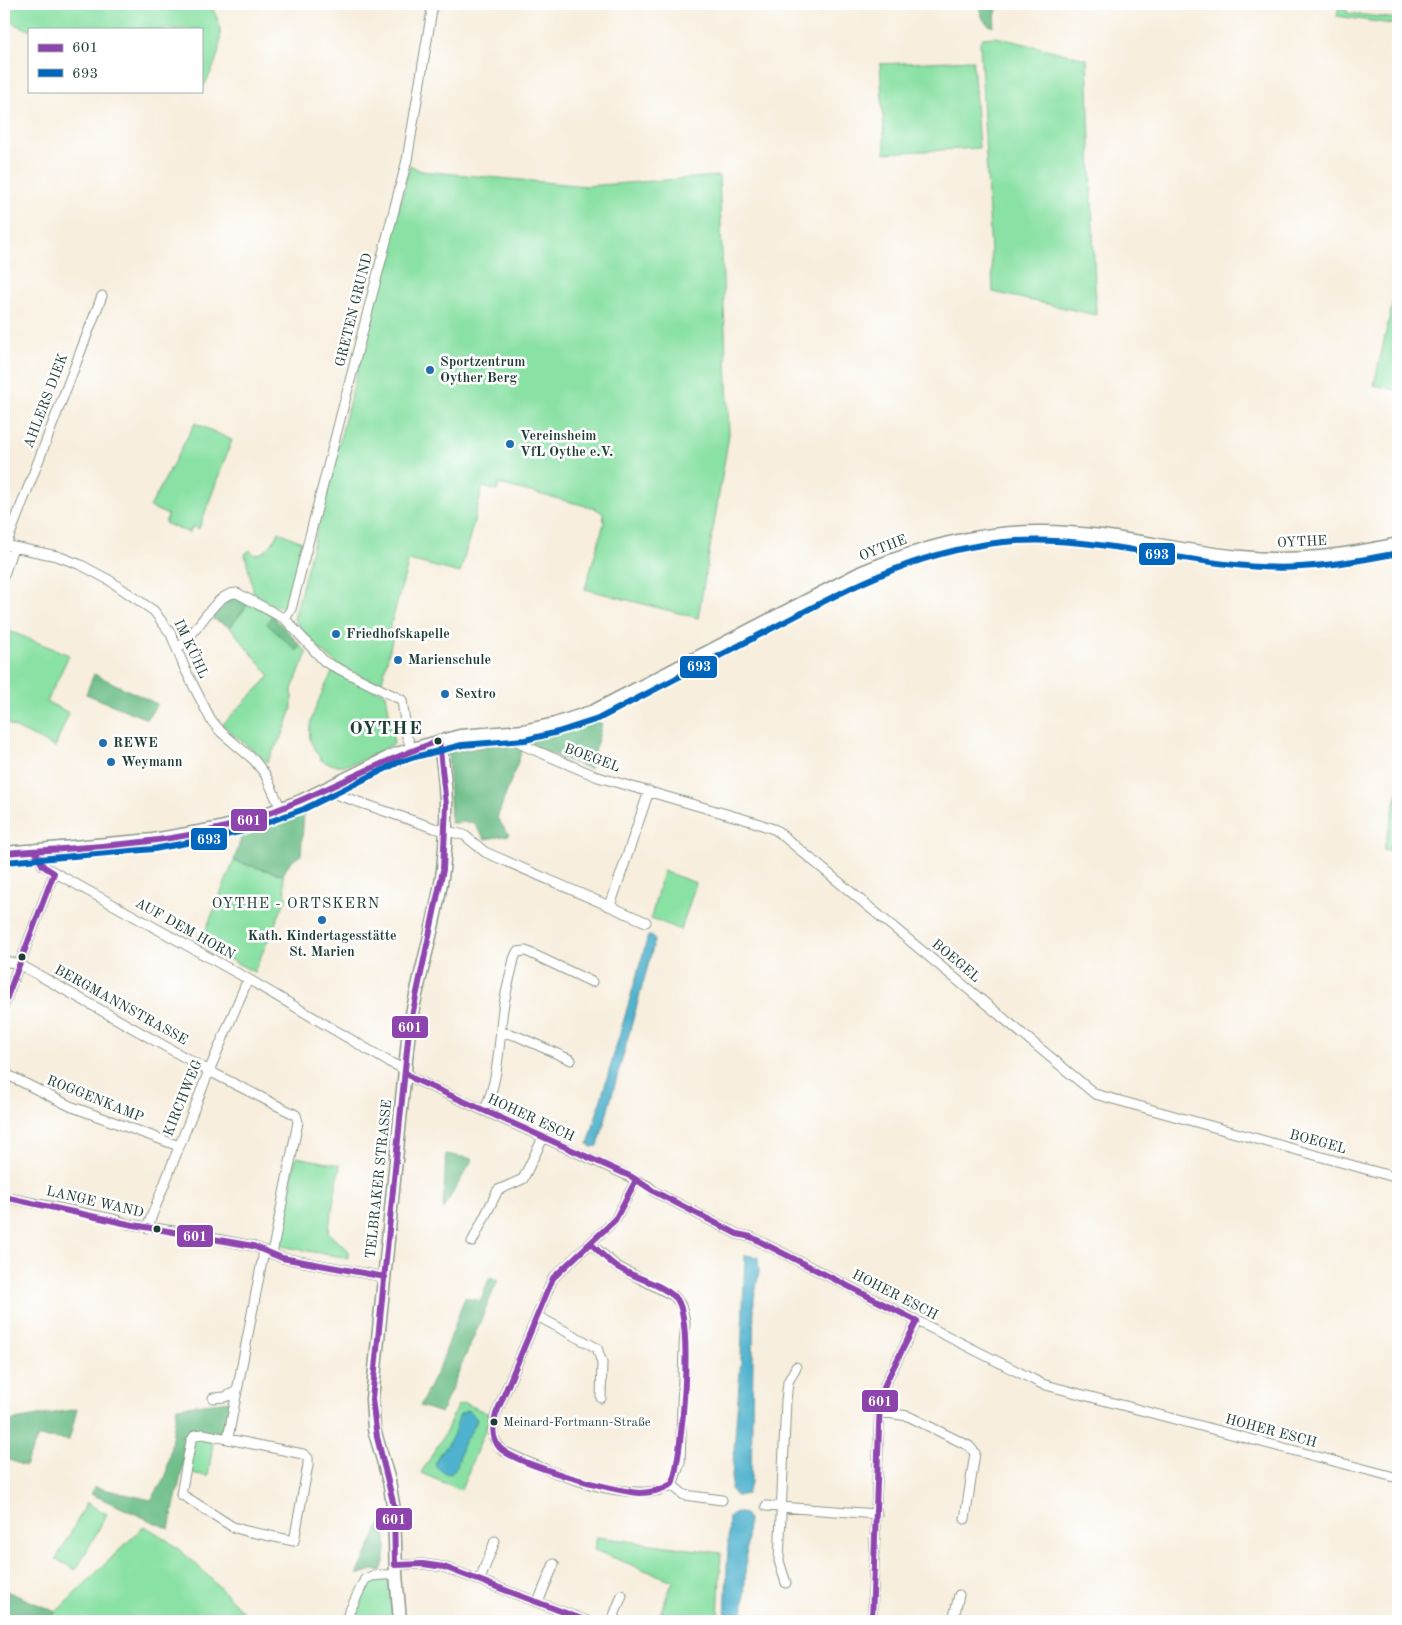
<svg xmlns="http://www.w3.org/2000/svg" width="1402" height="1625" viewBox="0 0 1402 1625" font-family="'Old Standard TT',serif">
  <rect width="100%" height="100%" fill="#fff"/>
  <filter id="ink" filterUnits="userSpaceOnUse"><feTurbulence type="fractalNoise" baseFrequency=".02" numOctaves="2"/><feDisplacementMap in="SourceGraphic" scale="10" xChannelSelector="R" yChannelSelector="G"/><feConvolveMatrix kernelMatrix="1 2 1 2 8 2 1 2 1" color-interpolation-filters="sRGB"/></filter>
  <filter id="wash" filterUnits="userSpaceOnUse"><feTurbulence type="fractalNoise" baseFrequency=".0096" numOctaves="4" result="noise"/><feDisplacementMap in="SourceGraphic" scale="20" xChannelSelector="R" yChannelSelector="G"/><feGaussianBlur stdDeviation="1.12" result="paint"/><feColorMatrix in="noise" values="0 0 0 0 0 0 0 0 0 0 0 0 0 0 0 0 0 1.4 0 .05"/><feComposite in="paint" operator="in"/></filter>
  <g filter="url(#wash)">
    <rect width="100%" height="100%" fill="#f7eedd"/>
    <path fill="#8ae1a4" stroke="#548f6c" d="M4 4H209C231 32 217 64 201 91V29L29 30 4 20Z
      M1339 4H1346L1347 13 1398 19V25L1337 16Z
      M996 37 1087 59 1096 315 993 292 980 42 983 38Z
      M973 60 979 148 885 153 880 64Z
      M410 165 421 171 587 186 719 176 729 435 698 618 585 589 604 523 603 513 594 508 499 484 497 491 483 487 460 573 409 560 388 635 393 636 381 685 340 666 316 646 294 619Z
      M1398 279V391L1374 385Z
      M195 423 232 440 199 529 193 526 189 533 165 523 168 515 150 507Z
      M279 532 304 543 286 608 277 607 254 594 245 554 250 550 255 555C269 551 272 544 279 532Z
      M249 603 272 615 267 624 297 650 300 645 307 653 292 689V708L284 732 267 762 222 725 270 676 230 627Z
      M4 629 69 655 47 702 69 713 55 747 4 722Z
      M333 671 386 694 394 744C372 754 346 775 321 760 318 754 312 746 310 739 306 722 325 686 333 671Z
      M1398 791V853L1384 849Z
      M234 861 283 875 286 899 254 972 200 944Z
      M663 871 696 883 681 930 651 918Z
      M296 1157 340 1165 328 1233 348 1250V1258L280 1246Z
      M465 1403 491 1415 461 1490 421 1473 446 1432 457 1406Z
      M195 1435 214 1436 208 1476 185 1472Z
      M87 1503 107 1514 76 1570 56 1559Z
      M144 1526C186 1548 219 1588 252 1621H55L51 1617 56 1612Z
      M597 1537 721 1553 718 1621H657L673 1581 594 1550Z
      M379 1579 391 1581 394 1621H351L368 1584Z"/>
    <path fill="#6fbf8a" stroke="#477e5f" d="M980 4H998L993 27C982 22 981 16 980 4Z
      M227 596 238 597 249 603 230 627 209 617Z
      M272 615 300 645 297 651 267 624Z
      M94 674 157 704 147 719 86 694Z
      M595 720 602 724 590 769 529 745 535 738Z
      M494 745 523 748 497 818 509 835 485 839 473 822 451 823 448 753Z
      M304 811 301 855 289 863 283 875 234 861 242 835 279 824Z
      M446 1154 473 1159 443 1209Z
      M490 1277 498 1280 441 1413 420 1406 441 1364 465 1297 480 1301Z
      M230 1401 225 1429 216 1434 191 1430 169 1529 91 1494 94 1487 151 1500 166 1476 177 1407Z
      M77 1409 69 1440 38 1437 25 1466 4 1458V1422Z
      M381 1522C389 1536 387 1556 381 1571L373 1570 357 1575Z
      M4 1590 56 1612 51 1617 55 1621H4Z"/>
    <path fill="#4fb2ce" stroke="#377881" d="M648 936H653L655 940 598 1146 591 1147 588 1144Z
      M745 1255 758 1257 759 1272 754 1299 751 1483 747 1494 736 1496 731 1490 741 1358Z
      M468 1410 477 1419C475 1429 467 1435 463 1444 459 1454 460 1467 451 1474 444 1473 439 1471 435 1464 438 1454 445 1450 450 1441 455 1433 457 1424 459 1415Z
      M736 1512 745 1514 748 1520 743 1621H725L729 1517Z"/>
  </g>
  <g filter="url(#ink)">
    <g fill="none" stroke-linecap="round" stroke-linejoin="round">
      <defs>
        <path id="street" d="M4 545 57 556 81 565 109 580 154 611 171 634 185 669 211 720 221 732 254 760 265 774 281 809
          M6 545 102 296
          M4 575 13 547
          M285 619 291 609 407 160 433 4
          M178 648C197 635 214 592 237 593L285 619 325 662 402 700 407 737 412 749
          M513 732 515 739 525 746 598 777 754 822 776 830 1095 1094 1398 1178
          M331 787 338 795 434 828 464 835 485 852 646 922
          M35 851 43 866 248 979 389 1062 400 1067 414 1079 622 1173 648 1186 655 1192 737 1234 751 1237 1042 1384 1398 1478
          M610 906 649 791
          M4 961 19 964 209 1071 296 1115 298 1122 272 1254
          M4 1005 54 873
          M503 1032 517 1036 571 1060
          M4 1073 70 1106 179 1146
          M484 1111C498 1082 499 1048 502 1017 504 997 510 978 514 959L517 952 526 951 592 982
          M636 1180 615 1220 553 1278 496 1414C491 1429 491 1439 503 1451 541 1469 634 1508 672 1485
          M4 1197 113 1219 128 1224 180 1232 253 1246 282 1258 385 1277
          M147 1228 209 1071 248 979
          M472 1242 498 1190 523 1179 543 1138
          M591 1244 616 1266 674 1296C682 1304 683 1311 685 1322L680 1463 672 1485
          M537 1316 597 1348 602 1363 601 1398
          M213 1398 225 1397 237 1391 264 1251
          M880 1412 908 1416 969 1446 975 1453 965 1519
          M203 1434 303 1454 308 1458V1465L294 1541 246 1531 233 1527 181 1494 191 1441 195 1435Z
          M228 1438 237 1391
          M672 1485 684 1495 722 1500
          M766 1506 877 1514
          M395 1565 423 1564 444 1567 587 1621
          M480 1579 495 1541
          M786 1583 779 1561 786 1401 788 1382 796 1367
          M538 1602 554 1564
          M345 1621 365 1579 372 1576 396 1574
          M612 1621 622 1595
          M872 1621 880 1399 886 1382 917 1321
          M953 1621 959 1595"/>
        <path id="secondary" d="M4 853 153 840 216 829 244 822 301 801 394 755 412 749 460 736 523 731 555 724 594 711 862 572C918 549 976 532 1038 532 1106 531 1173 551 1241 557 1295 563 1346 555 1398 544
          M400 1621 396 1574 394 1510 389 1481 374 1429 372 1399 409 1030C418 976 436 924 443 870 448 828 447 782 439 741"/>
      </defs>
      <use href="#street" stroke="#8b9688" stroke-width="11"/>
      <use href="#secondary" stroke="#8b9688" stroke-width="15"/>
      <use href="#street" stroke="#fff" stroke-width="9"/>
      <use href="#secondary" stroke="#fff" stroke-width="12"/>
      <defs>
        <path id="bus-1" d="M4 853C84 847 166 845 243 822 311 801 372 763 439 741L446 805 443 870 409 1030 372 1399 377 1437 394 1506 395 1565 423 1564 444 1567 587 1621
          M4 1005 54 873 43 866 35 851
          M405 1072 414 1079 632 1177 655 1192 737 1234 751 1237 917 1321 886 1382 880 1399 872 1621
          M4 1197 128 1224 253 1246 282 1258 385 1277
          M591 1244C599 1251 608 1261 617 1267 635 1278 659 1283 675 1297 695 1314 682 1458 672 1484 661 1490 652 1493 640 1493 616 1492 513 1464 499 1447 491 1436 493 1426 496 1414L553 1278 615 1220 636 1180"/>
        <path id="bus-2" d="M5 862 154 849 218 837 247 830 304 809 397 763 415 757 462 745 525 740 558 732 598 719C654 690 711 660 767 631 847 589 923 547 1016 541 1098 536 1178 563 1260 567 1306 570 1353 562 1398 553"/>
      </defs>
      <use href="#bus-1" stroke="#fff" stroke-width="10"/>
      <use href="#bus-2" stroke="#fff" stroke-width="10"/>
      <use href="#bus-1" stroke="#8e44ad" stroke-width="6"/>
      <use href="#bus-2" stroke="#0065bd" stroke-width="6"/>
    </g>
  </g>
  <g fill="#1f6fb2" stroke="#fff" stroke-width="2">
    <circle cx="430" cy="370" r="5"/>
    <circle cx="510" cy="444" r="5"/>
    <circle cx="336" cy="634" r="5"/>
    <circle cx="398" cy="660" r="5"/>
    <circle cx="445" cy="694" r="5"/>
    <circle cx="103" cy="743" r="5"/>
    <circle cx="111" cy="762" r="5"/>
    <circle cx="322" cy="920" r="5"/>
  </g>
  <g fill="#1f3d34" stroke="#fff" stroke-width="2">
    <circle cx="438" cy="741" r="4.5"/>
    <circle cx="22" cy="957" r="4.5"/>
    <circle cx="157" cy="1229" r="4.5"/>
    <circle cx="494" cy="1422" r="4.5"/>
  </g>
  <g text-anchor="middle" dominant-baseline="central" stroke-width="5" stroke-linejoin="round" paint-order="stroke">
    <g font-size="13" fill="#1f3d34" stroke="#fff" text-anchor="start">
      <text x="503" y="1422">Meinard-Fortmann-Straße</text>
    </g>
    <g font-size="14" fill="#1f3d34" stroke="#fff">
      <text transform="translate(354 310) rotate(-76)">GRETEN GRUND</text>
      <text transform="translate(46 401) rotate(-69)">AHLERS DIEK</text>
      <text transform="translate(1302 542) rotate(-3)">OYTHE</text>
      <text transform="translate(883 548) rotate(-21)">OYTHE</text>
      <text transform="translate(191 649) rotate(65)">IM KÜHL</text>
      <text transform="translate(592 758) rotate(20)">BOEGEL</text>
      <text transform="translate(185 929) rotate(29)">AUF DEM HORN</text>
      <text transform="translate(956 961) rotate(40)">BOEGEL</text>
      <text transform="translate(121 1005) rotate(29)">BERGMANNSTRASSE</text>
      <text transform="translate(183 1098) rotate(-68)">KIRCHWEG</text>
      <text transform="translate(95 1099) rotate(22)">ROGGENKAMP</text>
      <text transform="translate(531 1118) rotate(25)">HOHER ESCH</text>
      <text transform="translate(1318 1142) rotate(15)">BOEGEL</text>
      <text transform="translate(379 1179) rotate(-84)">TELBRAKER STRASSE</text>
      <text transform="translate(95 1202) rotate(13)">LANGE WAND</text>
      <text transform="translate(895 1295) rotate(27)">HOHER ESCH</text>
      <text transform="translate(1271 1431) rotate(15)">HOHER ESCH</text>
    </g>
    <g font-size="14" font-weight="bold" fill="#1f3d34" stroke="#fff" text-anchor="start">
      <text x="440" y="362">Sportzentrum<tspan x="440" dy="16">Oyther Berg</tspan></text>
      <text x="520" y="436">Vereinsheim<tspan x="520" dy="16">VfL Oythe e.V.</tspan></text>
      <text x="346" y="634">Friedhofskapelle</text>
      <text x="408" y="660">Marienschule</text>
      <text x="455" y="694">Sextro</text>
      <text x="113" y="743">REWE</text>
      <text x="121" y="762">Weymann</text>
      <text x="322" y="936" text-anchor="middle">Kath. Kindertagesstätte<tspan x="322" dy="16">St. Marien</tspan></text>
    </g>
    <g font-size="15" letter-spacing="1" fill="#1f3d34" stroke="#fff">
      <text x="296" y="904">OYTHE - ORTSKERN</text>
    </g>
    <g font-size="19" font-weight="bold" letter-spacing="1" fill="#1f3d34" stroke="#fff">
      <text x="386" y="729">OYTHE</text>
    </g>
  </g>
  <g stroke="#fff" stroke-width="2">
    <rect x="1138" y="542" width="38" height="24" rx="5" fill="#0065bd"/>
    <rect x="679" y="655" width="39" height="24" rx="5" fill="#0065bd"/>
    <rect x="230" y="808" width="38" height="24" rx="5" fill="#8e44ad"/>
    <rect x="190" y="827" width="38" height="24" rx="5" fill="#0065bd"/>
    <rect x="391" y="1015" width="38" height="24" rx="5" fill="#8e44ad"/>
    <rect x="176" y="1224" width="38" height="24" rx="5" fill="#8e44ad"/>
    <rect x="861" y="1389" width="38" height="24" rx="5" fill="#8e44ad"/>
    <rect x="375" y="1507" width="38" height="24" rx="5" fill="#8e44ad"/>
  </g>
  <g font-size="14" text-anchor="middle" font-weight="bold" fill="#fff">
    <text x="1157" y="559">693</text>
    <text x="699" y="671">693</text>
    <text x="249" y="825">601</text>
    <text x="209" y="844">693</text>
    <text x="410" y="1032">601</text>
    <text x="195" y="1241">601</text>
    <text x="880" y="1406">601</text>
    <text x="394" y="1524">601</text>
  </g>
  <rect width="1402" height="1625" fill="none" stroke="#fff" stroke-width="20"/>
  <rect x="28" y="28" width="175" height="65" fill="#ffffff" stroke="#a5b1ae"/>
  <rect x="38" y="44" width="25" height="8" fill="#8e44ad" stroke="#a5b1ae"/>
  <text x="72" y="52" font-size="15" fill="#1f3d34">601</text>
  <rect x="38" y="69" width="25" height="8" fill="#0065bd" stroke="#a5b1ae"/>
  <text x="72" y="78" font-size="15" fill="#1f3d34">693</text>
</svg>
